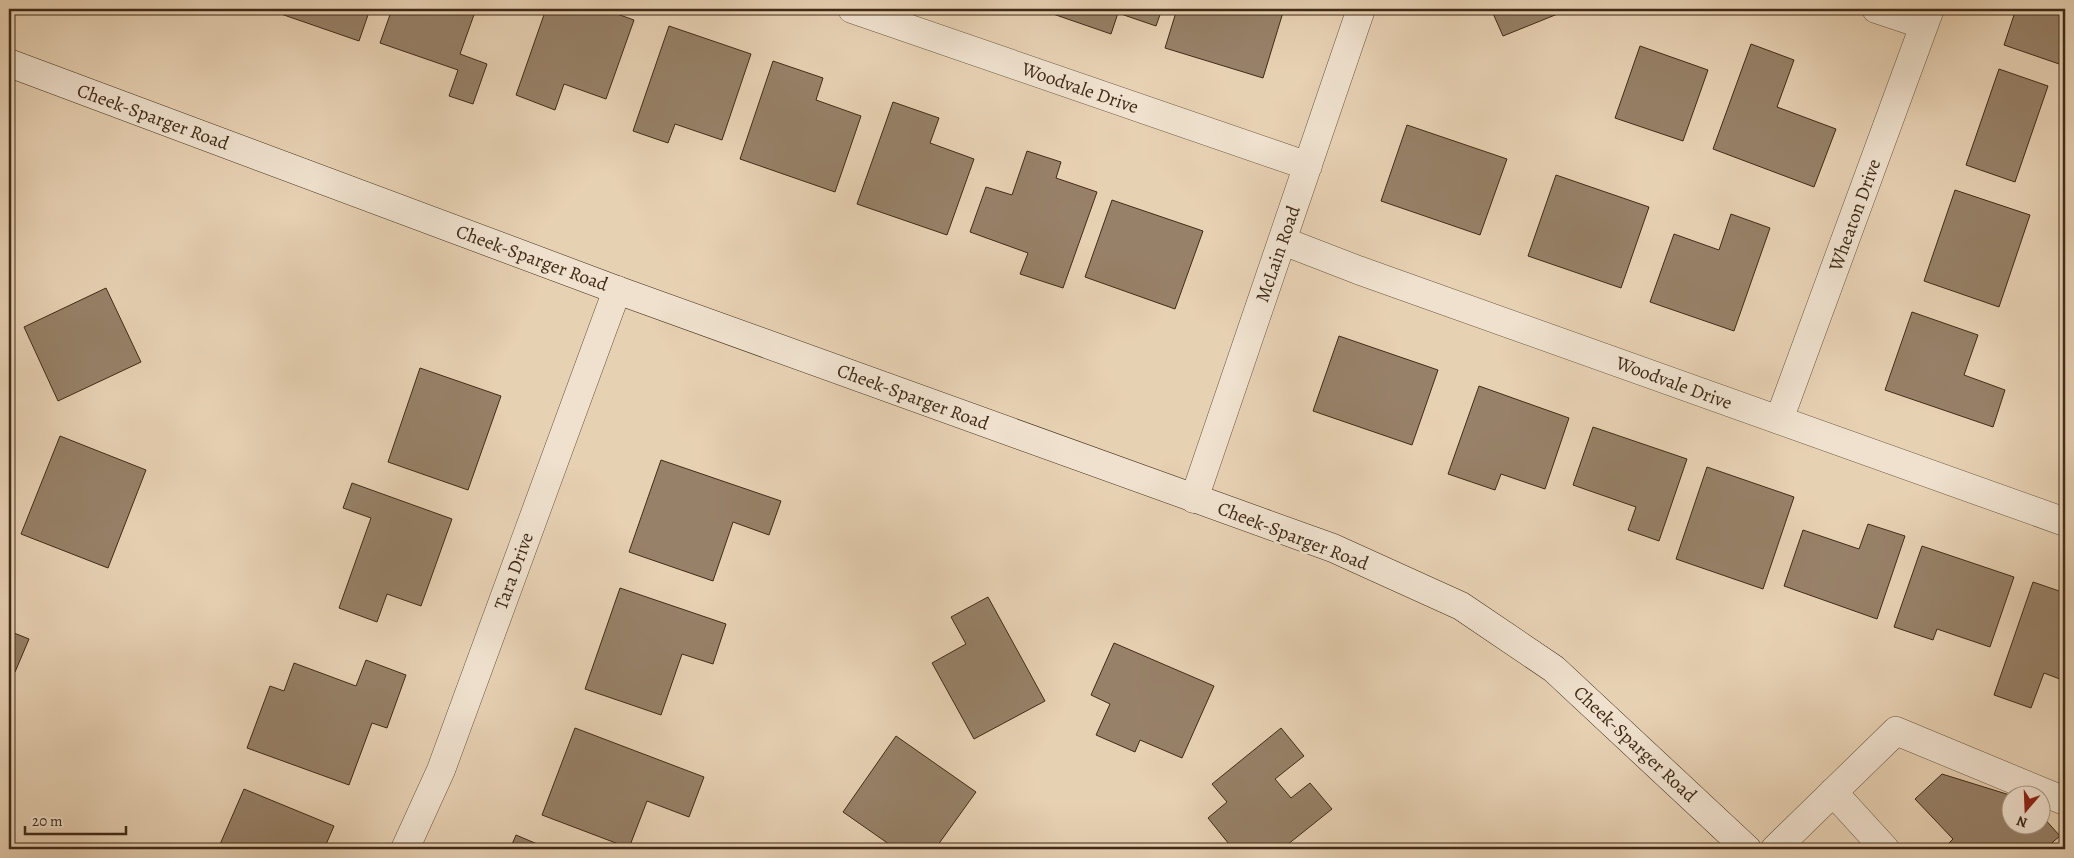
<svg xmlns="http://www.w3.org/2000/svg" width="2074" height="858" viewBox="0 0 2074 858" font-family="Alegreya,serif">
  <rect width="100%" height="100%" fill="#e7d1b3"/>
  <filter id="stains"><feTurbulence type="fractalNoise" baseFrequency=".004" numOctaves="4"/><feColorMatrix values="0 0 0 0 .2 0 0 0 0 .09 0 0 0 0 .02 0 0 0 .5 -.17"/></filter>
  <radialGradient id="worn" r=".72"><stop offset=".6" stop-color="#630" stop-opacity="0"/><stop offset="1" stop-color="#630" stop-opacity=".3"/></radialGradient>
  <path fill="#978168" stroke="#402b17" d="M283 9H370L359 41 281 14Z
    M392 9H476L460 54 487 64 473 104 449 96 458 70 380 43Z
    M546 9H603L634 20 606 99 564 84 555 110 516 95Z
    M1055 9H1162L1156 26 1118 13 1111 34 1053 14Z
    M1177 9H1284L1263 78 1165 48Z
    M1470 9H1483L1472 13Z
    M1491 9H1570L1503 36Z
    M2016 9H2065V66L2004 45Z
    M669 26 751 54 722 140 675 124 668 143 633 131Z
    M1751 44 1794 60 1777 107 1836 129 1814 187 1713 149Z
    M1640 46 1708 70 1683 141 1615 118Z
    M773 61 823 78 816 100 861 116 835 192 740 159Z
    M1999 69 2048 86 2015 182 1966 165Z
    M893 102 939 118 930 143 974 159 947 235 857 204Z
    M1407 125 1507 159 1480 235 1381 201Z
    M1027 151 1061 162 1056 178 1097 192 1063 288 1020 274 1028 253 970 232 986 187 1012 195Z
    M1556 175 1649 207 1621 288 1528 256Z
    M1955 190 2030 215 1999 307 1924 281Z
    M1112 200 1203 231 1175 309 1085 277Z
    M1731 214 1770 228 1734 331 1650 302 1674 234 1719 250Z
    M106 288 141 362 58 401 24 327Z
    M1912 312 1978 335 1964 375 2005 390 1993 427 1885 390Z
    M1339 336 1438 370 1412 445 1313 411Z
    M420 368 501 396 468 490 388 462Z
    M1479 386 1569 418 1545 489 1501 474 1495 490 1448 474Z
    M1593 427 1687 459 1659 541 1628 530 1636 507 1573 485Z
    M60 436 146 470 108 568 21 534Z
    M661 460 781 501 769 535 733 522 713 581 629 552Z
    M1707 467 1794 497 1763 589 1676 559Z
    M352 483 452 519 421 606 387 594 377 622 339 608 371 518 343 508Z
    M1868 524 1905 536 1877 619 1784 586 1803 530 1859 549Z
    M1922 546 2014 577 1990 647 1937 629 1933 640 1894 627Z
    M9 561 14 563 9 575Z
    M2033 582 2065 593 2063 619 2065 620V681L2044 673 2031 708 1994 695Z
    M620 588 726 624 713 664 682 654 661 715 585 689Z
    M988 597 1045 701 974 739 932 663 966 644 951 617Z
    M9 631 29 639 15 672 9 670Z
    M1114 643 1214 686 1182 758 1140 740 1135 752 1096 735 1110 704 1091 695Z
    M366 660 406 675 387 728 372 723 349 785 247 748 270 686 284 691 294 663 356 686Z
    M575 728 704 777 689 817 647 801 629 848 542 815Z
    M1281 728 1304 756 1275 779 1291 798 1310 783 1332 809 1282 849H1233L1208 818 1227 802 1212 784Z
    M896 736 976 792 935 849 919 847 917 849H896L843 812Z
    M1942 774 2013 796 2012 826H2042V816L2060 836 2048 846 2051 849H1955L1949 843 1953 839 1915 799Z
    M244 789 334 826 324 849H218Z
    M516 835 549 849H510Z"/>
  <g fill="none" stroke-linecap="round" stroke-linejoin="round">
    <defs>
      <path id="minor" d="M852 9 1308 166
        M1876 9 1924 25
        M1283 241 1358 270 2065 522
        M1779 420 1930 9
        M1194 499 1361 9
        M1833 792 1885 849
        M405 849 441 770 617 290
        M1775 849 1896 731 2065 801"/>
      <path id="secondary" d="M9 63 617 290 1333 548 1461 606 1554 669 1747 849"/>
    </defs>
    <use href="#minor" stroke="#6a543e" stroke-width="29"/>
    <use href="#secondary" stroke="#402b17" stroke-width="29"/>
    <use href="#minor" stroke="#efe1ce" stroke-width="28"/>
    <use href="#secondary" stroke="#efe1ce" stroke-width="28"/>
  </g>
  <g text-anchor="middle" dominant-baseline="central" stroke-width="5" stroke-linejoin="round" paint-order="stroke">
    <g font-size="19" fill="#402b17" stroke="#efe1ce">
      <text transform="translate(1080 88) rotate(19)">Woodvale Drive</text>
      <text transform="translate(153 117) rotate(20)">Cheek-Sparger Road</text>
      <text transform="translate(1855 215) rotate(-70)">Wheaton Drive</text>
      <text transform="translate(1278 254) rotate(-71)">McLain Road</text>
      <text transform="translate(532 258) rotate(20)">Cheek-Sparger Road</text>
      <text transform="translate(1674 383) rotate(20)">Woodvale Drive</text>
      <text transform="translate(913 397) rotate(20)">Cheek-Sparger Road</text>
      <text transform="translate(1293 536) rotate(21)">Cheek-Sparger Road</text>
      <text transform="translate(514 571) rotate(-70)">Tara Drive</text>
      <text transform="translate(1635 744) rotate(43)">Cheek-Sparger Road</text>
    </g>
  </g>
  <rect width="2074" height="858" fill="none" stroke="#e7d1b3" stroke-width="30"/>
  <rect x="10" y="10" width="2054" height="838" fill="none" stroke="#402b17" stroke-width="2.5"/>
  <rect x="15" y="15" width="2044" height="828" fill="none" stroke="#402b17"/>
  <g transform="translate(2026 810) rotate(199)"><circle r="24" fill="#efe1ce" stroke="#a99885"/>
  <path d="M0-4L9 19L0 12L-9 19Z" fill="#8f2418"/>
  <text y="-8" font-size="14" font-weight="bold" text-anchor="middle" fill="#402b17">N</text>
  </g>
  <path d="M25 826v8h101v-8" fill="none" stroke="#402b17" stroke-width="2.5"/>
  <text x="32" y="826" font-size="15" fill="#402b17" stroke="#efe1ce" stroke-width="4" paint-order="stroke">20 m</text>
  <rect width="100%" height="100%" filter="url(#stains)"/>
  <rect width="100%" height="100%" fill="url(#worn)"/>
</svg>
